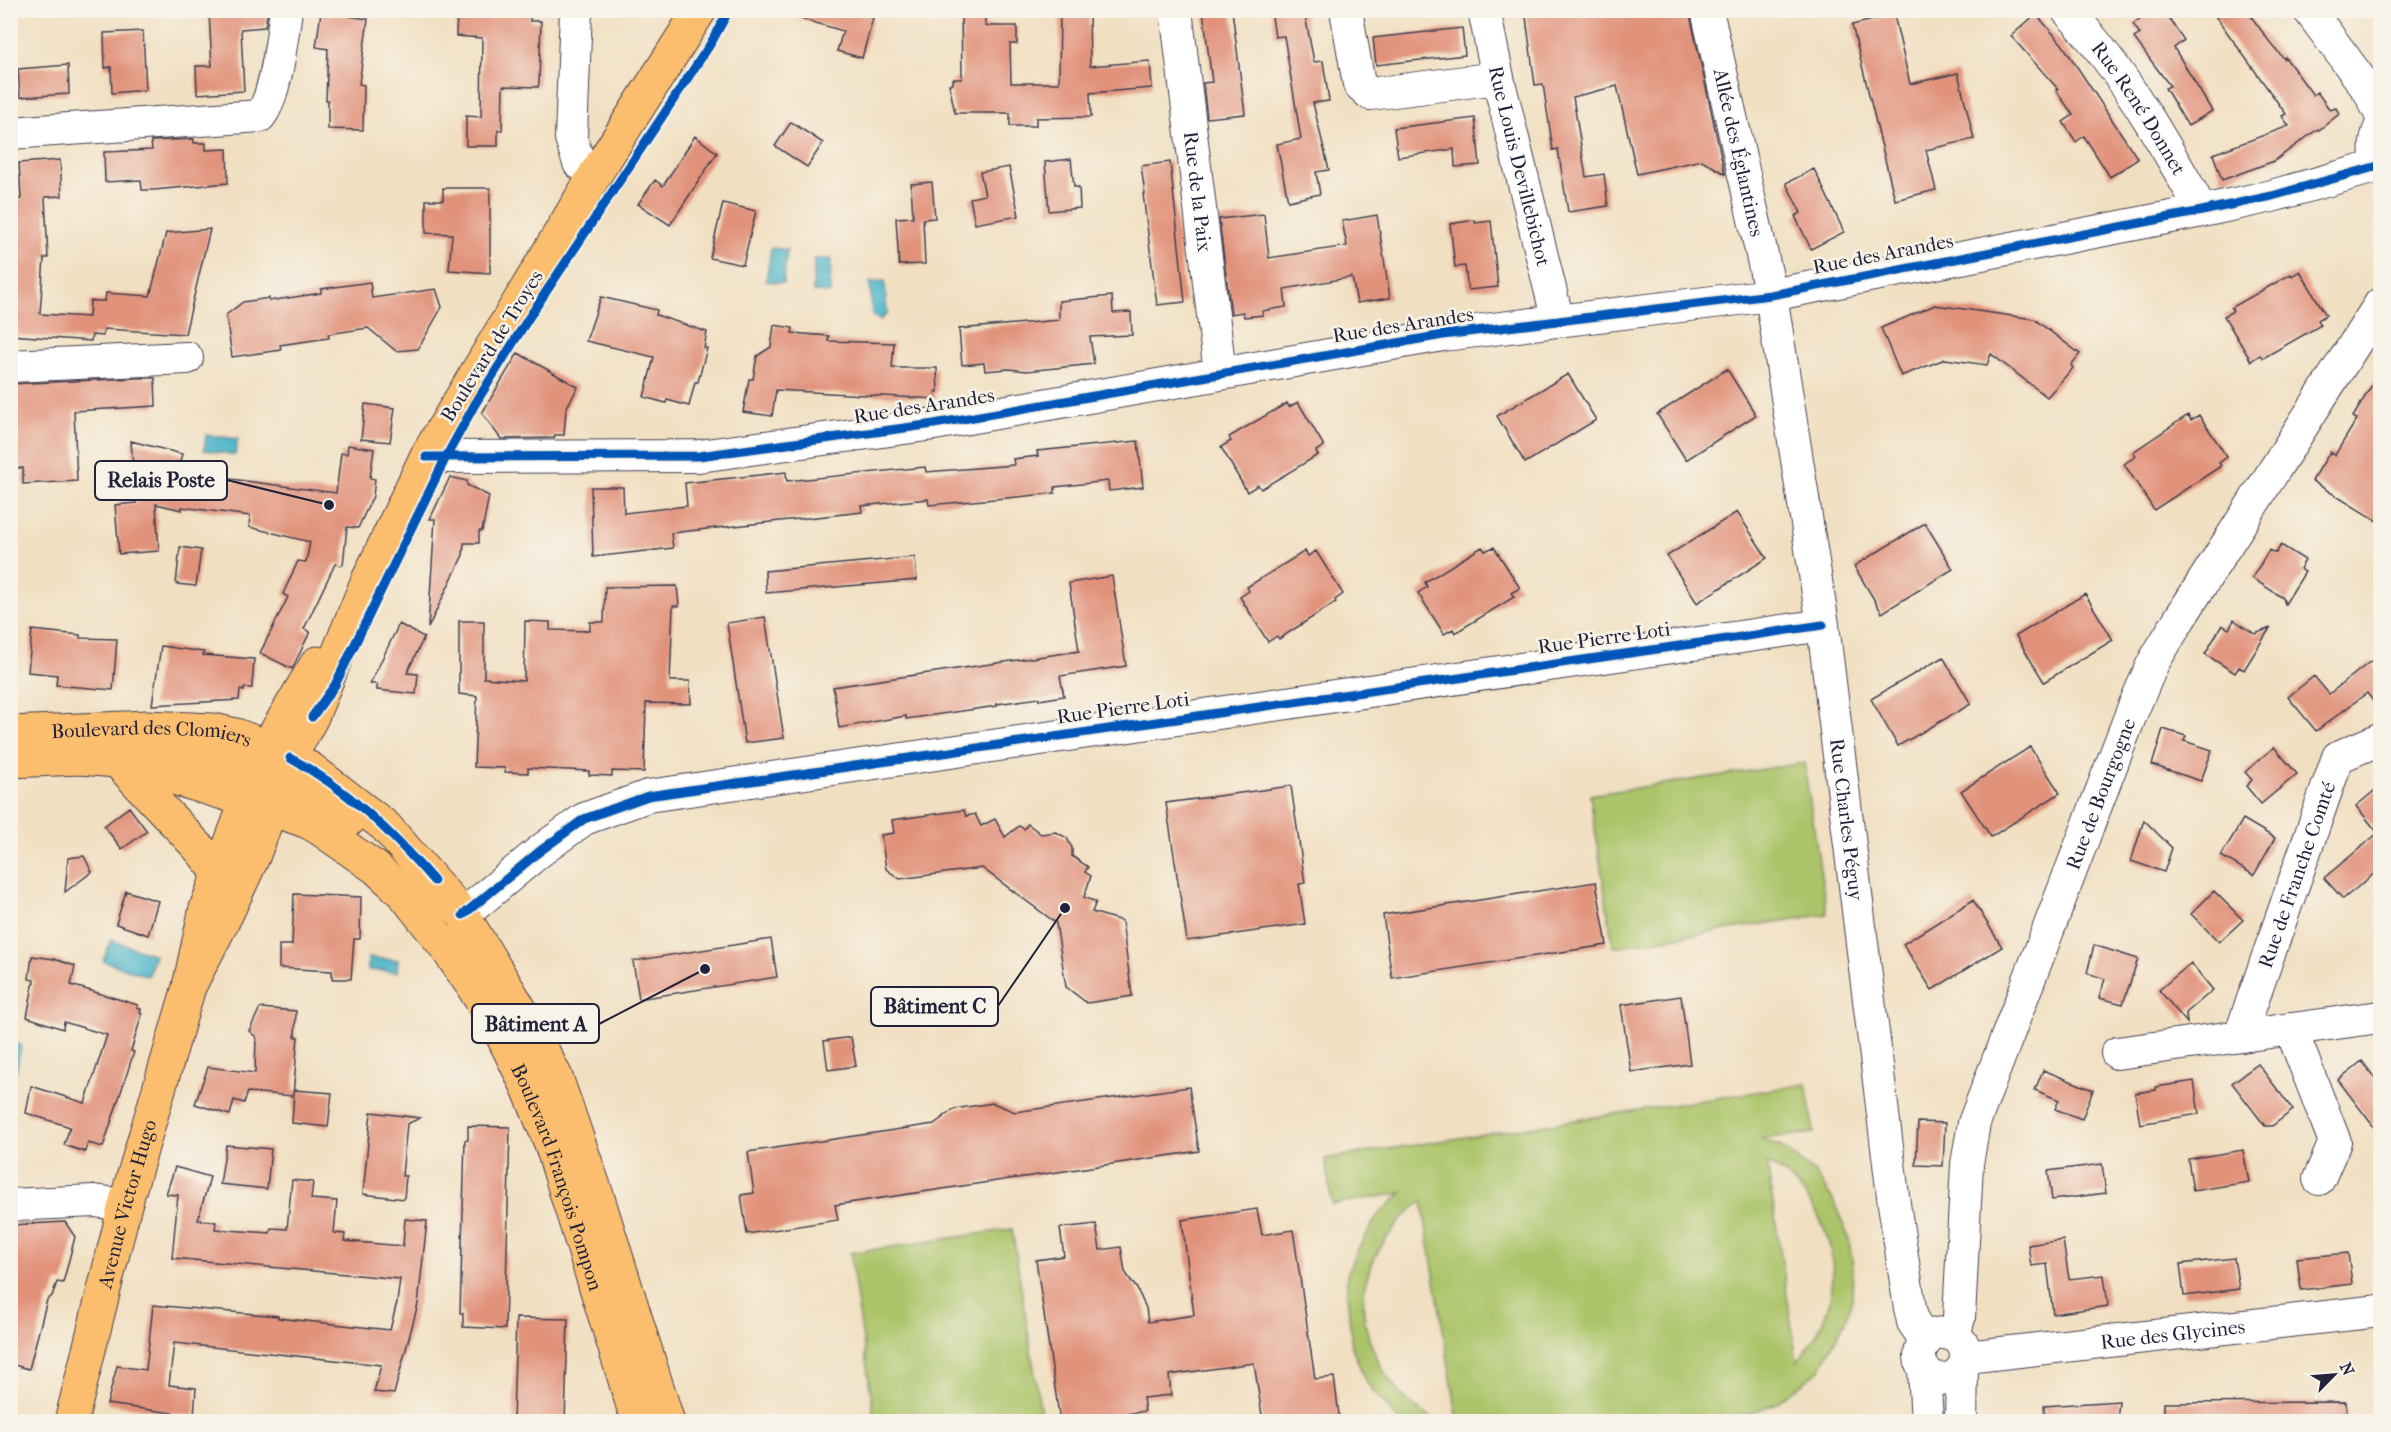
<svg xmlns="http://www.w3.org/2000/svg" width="2391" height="1432" viewBox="0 0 2391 1432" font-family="'IM FELL French Canon',serif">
  <rect width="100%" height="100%" fill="#f7f3e8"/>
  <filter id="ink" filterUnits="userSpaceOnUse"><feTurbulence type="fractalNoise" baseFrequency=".0167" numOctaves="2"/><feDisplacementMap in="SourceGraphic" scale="12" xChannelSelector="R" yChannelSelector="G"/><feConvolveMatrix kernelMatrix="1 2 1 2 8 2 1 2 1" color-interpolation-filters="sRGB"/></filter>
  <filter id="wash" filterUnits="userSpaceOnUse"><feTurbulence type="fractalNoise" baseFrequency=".008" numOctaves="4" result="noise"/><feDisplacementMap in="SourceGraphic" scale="24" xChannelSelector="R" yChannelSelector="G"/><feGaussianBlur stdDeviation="1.35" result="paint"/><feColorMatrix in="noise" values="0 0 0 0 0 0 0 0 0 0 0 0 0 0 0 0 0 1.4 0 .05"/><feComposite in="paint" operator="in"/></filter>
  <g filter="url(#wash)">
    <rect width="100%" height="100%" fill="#f1dfc1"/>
    <path fill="#acc469" stroke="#677352" stroke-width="1.5" fill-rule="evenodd" d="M1804 763 1827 914 1613 947 1590 795Z
      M1806 1084 1814 1133 1759 1139 1780 1146 1816 1174 1833 1200 1848 1236 1853 1267 1852 1299 1846 1319 1819 1371 1776 1403 1749 1414 1696 1421H1458L1422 1201C1396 1221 1371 1253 1365 1287 1355 1337 1393 1404 1440 1421H1399L1366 1382 1352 1347 1347 1292V1275L1359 1247 1378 1215 1402 1193 1332 1204 1325 1159ZM1767 1164C1783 1170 1798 1185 1808 1199 1845 1252 1840 1314 1797 1361Z
      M1012 1229 1042 1421H875L850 1253Z"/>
    <path fill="#4bb5c9" stroke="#366c82" stroke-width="1.5" d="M771 248 787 250 783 283 766 281Z
      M814 259H831L830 293 813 292Z
      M885 281 887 314 880 320 872 315 870 282Z
      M206 435 238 439 235 455 204 450Z
      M111 940 155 955 148 976 103 961Z
      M368 958 398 960 397 972 368 970Z
      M11 1043 21 1045 16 1073 11 1075Z"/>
    <g id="blocks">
      <path fill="#e1927a" d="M218 10H268L265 27 241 29 244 91 197 94 196 66H212L209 13 218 12Z
        M457 10H531L530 21H541L539 83 538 87 503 86 502 130H498V146H466V116L481 117 482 38 456 36Z
        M792 10H848L873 18 862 58 837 51 843 31 792 16Z
        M961 10H985V26H1017V44H1010L1011 83H1059L1060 10H1089L1090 66 1150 61 1152 88 1090 93 1091 117 1036 118V126H1010V113H955L949 84H953V79H962Z
        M1203 10H1232L1245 114 1207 118 1203 83 1212 82Z
        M1271 10H1304L1314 62 1323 61 1329 101 1313 103 1329 170 1316 172 1320 194 1288 201 1277 144 1301 139 1284 36 1275 37Z
        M1525 10H1689L1725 174 1702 160 1637 174 1617 86 1573 97 1586 177 1604 174 1608 206 1568 212 1558 149 1553 150 1543 84 1535 85Z
        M2151 10H2163L2184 40 2174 48 2212 111 2188 126 2165 88 2170 86 2134 38 2140 34 2133 24Z
        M2211 10H2257L2250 15 2269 41 2284 59 2285 57 2313 95 2317 92 2330 110 2336 108 2339 114 2319 130 2318 129 2274 161 2222 180 2213 154 2289 126 2282 116 2286 114Z
        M321 12 368 19 359 84 364 85 363 130 328 129V100H326L328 49 316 47Z
        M2036 14 2062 44 2138 159 2110 177 2084 136 2076 142 2063 122 2073 115 2056 90 2058 89 2011 36Z
        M1894 15 1910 84 1958 73 1974 139 1926 150 1936 190 1895 200 1852 25Z
        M1462 28 1465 55 1376 65 1373 38Z
        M143 31 146 90 112 93 111 67 105 68 104 33Z
        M68 65 69 94 20 97 18 69Z
        M1475 118 1480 165 1455 167 1454 149 1398 157 1394 128Z
        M791 122 823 143 807 167 775 146Z
        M695 136 717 153 670 225 638 204 655 180 663 186Z
        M194 139V143H206V150L227 149 228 183 154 190H142L141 180 105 182 104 152 152 150 151 141Z
        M1071 159 1074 187H1079L1080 208 1049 211 1045 162Z
        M60 160 62 196 45 197 48 258H44L40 314 89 317 90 301H105L106 293 150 296 166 233 210 229 185 334 104 329 103 336 92 335 91 341 10 335V247L15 248 12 199H21L19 163Z
        M1170 162 1185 302 1157 305 1143 194H1145L1141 166Z
        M1009 167 1019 216 975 224 970 198 985 195 980 172Z
        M1814 169 1844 232 1811 249 1795 216 1801 213 1786 183Z
        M932 182 935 218 923 219 925 264 899 265 896 218 913 217 911 184Z
        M443 188H490V273L449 270 452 234 426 233V200H443Z
        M723 203 756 211 743 265 710 258Z
        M1264 214 1269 258 1347 246 1342 221 1377 215 1390 298 1357 303 1352 277 1284 289 1286 307 1262 311 1263 315 1244 317 1243 312 1231 314 1219 219Z
        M1475 220V223L1491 221 1498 287 1468 290 1465 266 1455 267 1450 224Z
        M2300 271 2326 315 2318 320 2321 325 2263 358 2260 355 2251 361 2224 316 2233 311 2231 308 2291 274 2292 276Z
        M370 282 372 298 436 289 442 307 418 349 396 351 368 328 328 334 329 338 280 345 281 350 232 357 226 315 243 302 269 298V301L321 293V289Z
        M1112 296 1113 313 1131 312 1132 335 1090 337 1094 364 1027 371 1008 369 985 371 984 363 962 365 959 329 1059 320V301Z
        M601 297 657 310 656 315 707 332 704 348H707L698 382H695L689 406 667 400 666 403 644 397 654 357 586 341Z
        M1935 305 2034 319 2080 354 2071 365 2073 368 2047 397 1991 354 1987 365 1945 359 1901 376 1881 328Z
        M774 325 793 328 792 333 829 336 828 341 894 343 892 368H937L938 392H935L936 399 776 390 772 416 743 412 749 379H753L757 356 771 347Z
        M518 353 578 387 566 409 564 435H555L554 438 501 439 482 413Z
        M1727 369 1756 415 1686 460 1657 414Z
        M2380 371V523L2312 481 2330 452 2335 455 2357 419 2353 417Z
        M1568 374 1596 420 1525 463 1497 416Z
        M137 378H155L156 406 74 411 77 481 23 484V468H15L14 447H10V384Z
        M1298 402 1324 446 1316 451 1318 455 1261 489 1258 485 1247 492 1221 447 1231 441 1229 437 1287 403 1289 407Z
        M365 404 395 408 390 442 361 439Z
        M2188 415 2191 420 2199 415 2227 457 2219 463 2221 466 2154 510 2124 464 2136 456 2133 452Z
        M131 441 182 454 177 472 336 493 341 453 347 454 348 445 374 449 370 478 375 479 373 496 358 528 347 527 343 565 335 564 304 629 310 632 292 669 260 653 288 597 283 594 298 561 306 562 310 542 249 527 250 516 182 507V510L156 504 159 551 119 554 115 505 136 503Z
        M1138 441 1143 487 1109 491 1108 481 1055 487V493L1017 497 929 505 928 499 861 506 862 512 671 533 673 548 593 557 591 487H623L624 513 687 506 685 483 786 472 787 481 925 467 926 472 1014 465 1013 459 1038 456 1037 451Z
        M450 477 467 481V485L489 496 482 531H479V543H464L463 555 428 628 435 519H430Z
        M1737 512 1767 558 1697 603 1667 556Z
        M1925 523 1953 569 1882 613 1854 566Z
        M2281 545 2305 560 2300 569 2305 572 2285 604 2283 598 2252 578 2269 550 2276 553Z
        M180 547 201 550 196 586 176 584Z
        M1482 547 1485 551 1494 547 1520 588 1511 593 1514 597 1455 633 1453 629 1444 634 1418 593 1427 587 1425 582Z
        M1305 551 1308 556 1316 551 1343 594 1335 600 1336 602 1279 639 1277 636 1268 642 1240 597 1249 591 1247 587Z
        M915 557 917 580 766 593 765 571Z
        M1112 576 1126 666 1060 676 1064 696 1039 700V698L997 704V706L906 719V716L839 728 833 687 1079 651 1069 583Z
        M677 586 679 606H673L670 681H690L691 704 646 703 644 772 612 771V776L589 775V771L528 768V773L505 772V768L474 767 477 696 459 694V621H484V678L524 681 525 621 550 622V630L590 631V622H604L605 587Z
        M2085 594 2113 640 2044 682 2016 636Z
        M765 617 784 738 745 743 727 623Z
        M2234 620 2255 634 2270 628 2244 670 2239 667 2235 673 2205 654 2222 625 2229 629Z
        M399 624 424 637 407 673 418 674 416 694 377 690V684H370Z
        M32 630 80 635V638L117 639 113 690 56 685 57 675 28 672Z
        M161 646 204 652 203 655 254 659 252 688H244V691L240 690 239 700 152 705Z
        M1943 657 1971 704 1898 746 1871 699Z
        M2371 661 2380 673V710L2367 693 2316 731 2288 697 2314 676 2329 694Z
        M2163 729 2186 736 2184 741 2212 750 2201 781 2152 765Z
        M2030 747 2060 793 1991 837 1961 791Z
        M2274 747 2297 774 2261 804 2246 786 2252 780 2245 772Z
        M1291 786 1305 883 1299 884 1305 924 1187 941 1166 803Z
        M2380 786V869L2343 899 2324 878 2378 833 2356 806Z
        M129 807 147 831 122 849 104 826Z
        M964 810 966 816 975 814 981 826 995 819 1005 837 1019 826 1024 829 1028 824 1041 834 1056 832 1067 838 1072 848V856L1088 867 1085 872 1091 876 1084 897 1096 902 1092 912 1122 921 1132 996 1087 1003 1066 987 1056 923 982 868 900 879 886 869 881 835 894 833 892 820Z
        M2243 819 2275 838 2254 875 2221 856Z
        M2144 820 2172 848 2164 872 2131 861Z
        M84 856 92 872 65 892 68 858Z
        M1596 882 1607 945 1392 978 1383 915Z
        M126 891 158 901 148 935 116 924Z
        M2214 891 2243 920 2219 942 2191 914Z
        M294 894 361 897 360 939H354L351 979H332V971L279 968V945H292Z
        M1973 900 2002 947 1932 990 1903 944Z
        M771 939 777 977 639 999 633 961Z
        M2094 945 2138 959 2123 1004 2099 998 2105 979 2087 973Z
        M32 956 54 959 75 966 71 985 138 1005 137 1008 141 1009 140 1013 142 1014 131 1051 134 1052 103 1147 88 1143 85 1152 64 1145 70 1127 26 1113 31 1086 85 1103 107 1035 64 1022 63 1029 27 1017 34 980 29 979Z
        M2191 963 2213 990 2186 1013 2187 1023 2159 990Z
        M1681 996 1690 1064 1631 1072 1621 1005Z
        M260 1008 296 1011 295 1037H298L293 1096 248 1092 244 1103 234 1100 230 1115 195 1104 208 1067 255 1073 256 1037 249 1031Z
        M851 1037 856 1066 828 1070 824 1041Z
        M2362 1061 2380 1085V1135L2338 1080Z
        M2258 1064 2293 1110 2272 1126H2265L2232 1083Z
        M2043 1070 2093 1090 2082 1119 2055 1109 2059 1100 2035 1090Z
        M2194 1081 2199 1114 2140 1124 2135 1093 2156 1090V1087Z
        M1189 1087 1199 1151 835 1205 838 1220 747 1234 741 1195 754 1193 748 1152 934 1124 954 1109 993 1103 1015 1112Z
        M294 1090 332 1093 328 1127 292 1123Z
        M371 1112 420 1118 407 1124 402 1176H406L404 1199 363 1194Z
        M1918 1122 1945 1123 1943 1166 1916 1165Z
        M468 1126 510 1127 505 1329 463 1327V1313H460L465 1140H468Z
        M226 1145 271 1149 267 1189 220 1184Z
        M2243 1150 2249 1182 2193 1191 2188 1159Z
        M2102 1164 2106 1193 2052 1200 2048 1171Z
        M175 1167 210 1177 198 1220 216 1222 215 1229 270 1233 271 1228 287 1229 292 1180 313 1182 311 1199 337 1201 334 1233 345 1234 344 1241 403 1246 405 1219 427 1221 418 1304 394 1394 374 1392 381 1365 174 1343 169 1385 196 1388 194 1416 107 1404 117 1366 146 1370 153 1305 278 1316V1318L390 1330 397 1302 400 1279 172 1258 178 1195 166 1194Z
        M1257 1209 1262 1235 1293 1230 1315 1379 1334 1377 1340 1422H1263L1254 1363 1169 1375 1171 1395 1143 1398 1145 1411 1077 1422H1060L1036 1260 1064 1256 1060 1228 1096 1224 1100 1250 1121 1247 1125 1272 1137 1289 1146 1308 1148 1322 1194 1315 1182 1220Z
        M65 1222 75 1237 63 1283 57 1282 52 1296 47 1300 29 1369 10 1364V1225Z
        M2063 1240 2069 1279 2104 1275 2108 1306 2053 1314 2047 1264 2031 1266 2028 1245Z
        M2348 1253 2352 1284 2301 1290 2297 1258Z
        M2234 1258 2239 1289 2184 1296 2180 1264Z
        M516 1318 568 1319 565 1422H513Z
        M2119 1401 2117 1422H2045L2044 1406Z
        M2346 1402 2347 1422H2164V1403Z"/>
    </g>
  </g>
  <g filter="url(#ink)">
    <use href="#blocks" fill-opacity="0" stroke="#413e4f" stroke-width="1.5"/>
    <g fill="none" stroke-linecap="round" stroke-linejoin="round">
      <defs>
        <g id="minor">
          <path d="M576 10 571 138 579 163 596 173"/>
          <path id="s1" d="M1176 10 1220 373"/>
          <path d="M1346 10 1359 84 1370 94 1498 78"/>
          <path id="s2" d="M1484 10 1498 78 1558 321"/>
          <path id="s3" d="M1707 10 1771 295 1823 625 1894 1204 1910 1308 1913 1322 1926 1341"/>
          <path id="s4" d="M2067 10C2122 69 2163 141 2202 211"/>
          <path d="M2309 10 2369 91 2380 113"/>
          <path d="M2380 128C2374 141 2374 156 2380 169"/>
          <path d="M10 133 260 116C276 97 282 37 286 10"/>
          <path d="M10 366 187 358"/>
          <path d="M426 457 699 456 934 424 1443 335 1771 295 2202 211 2272 196 2378 166"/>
          <path d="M463 915 540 851 584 819 648 796 1823 625"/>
          <path d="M2291 1029 2335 1142 2319 1179"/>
          <path id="s5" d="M2240 1036 2338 757 2380 739"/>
          <path d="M2117 1053 2380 1017"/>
          <path d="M10 1205 94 1201 125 1205"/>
          <circle cx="1943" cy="1356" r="23"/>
          <path id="s6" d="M1954 1336 1959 1318 1967 1164 1974 1123 2133 709 2153 663 2180 618 2380 304"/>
          <path id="s7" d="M1966 1357 2380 1311"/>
          <path d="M1924 1369 1927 1422"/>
          <path d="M1961 1422 1962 1369"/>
        </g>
        <g id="major">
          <path id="s8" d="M10 733 147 727 214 730 236 735 267 747 311 769 385 826 463 915 529 1024 556 1077 597 1195 668 1422"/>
          <path d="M123 753 153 750 220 760 246 768 258 769 279 766"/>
          <path id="s9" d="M10 761 80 758 117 761 246 800 308 822 320 829 376 868 403 893 445 946 473 987 501 1033 528 1088 551 1144 638 1422"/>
          <path d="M117 761 199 848 219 873"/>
          <path d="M257 795C289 780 324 801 350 819"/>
          <path d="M189 987 226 915 253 857 290 758 312 717 367 582 426 457 596 173 700 10"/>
          <path id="s10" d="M71 1422 125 1205 189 987 206 908 267 747 317 663"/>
        </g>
      </defs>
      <use href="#minor" stroke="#413e4f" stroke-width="34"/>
      <use href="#major" stroke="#413e4f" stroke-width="35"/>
      <use href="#minor" stroke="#fff" stroke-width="32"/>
      <use href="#major" stroke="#fbbd6e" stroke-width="33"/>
      <defs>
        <path id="cycleway" d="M426 457 699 456 934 424 1443 335 1771 295 2202 211 2272 196 2378 166
          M312 717 335 685 446 457 475 404 528 319 711 43 729 10
          M290 758C347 788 392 833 434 881
          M463 915 540 851 584 819 648 796 1823 625"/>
      </defs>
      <use href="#cycleway" stroke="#f7f3e8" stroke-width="13"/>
      <use href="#cycleway" stroke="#0057b8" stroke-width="9"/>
    </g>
  </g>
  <g text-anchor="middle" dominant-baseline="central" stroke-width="5" stroke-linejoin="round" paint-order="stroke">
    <g font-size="20" fill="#22223b" stroke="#f7f3e8">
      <text stroke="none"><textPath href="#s4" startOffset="122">Rue René Donnet</textPath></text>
      <text stroke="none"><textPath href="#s3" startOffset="146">Allée des Églantines</textPath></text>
      <text stroke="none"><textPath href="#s2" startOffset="160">Rue Louis Devillebichot</textPath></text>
      <text stroke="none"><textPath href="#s1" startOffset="183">Rue de la Paix</textPath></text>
      <text transform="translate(1883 254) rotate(-11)">Rue des Arandes</text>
      <text transform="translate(1403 325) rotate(-9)">Rue des Arandes</text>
      <text transform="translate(492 346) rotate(-58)">Boulevard de Troyes</text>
      <text transform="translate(924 406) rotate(-9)">Rue des Arandes</text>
      <text transform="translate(1604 638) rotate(-8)">Rue Pierre Loti</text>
      <text transform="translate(1123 708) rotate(-8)">Rue Pierre Loti</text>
      <text stroke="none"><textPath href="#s8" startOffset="142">Boulevard des Clomiers</textPath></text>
      <text stroke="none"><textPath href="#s6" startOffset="567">Rue de Bourgogne</textPath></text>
      <text stroke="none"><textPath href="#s3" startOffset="822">Rue Charles Péguy</textPath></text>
      <text stroke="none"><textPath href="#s5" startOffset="171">Rue de Franche Comté</textPath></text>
      <text stroke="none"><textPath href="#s9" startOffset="753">Boulevard François Pompon</textPath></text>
      <text stroke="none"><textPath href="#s10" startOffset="225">Avenue Victor Hugo</textPath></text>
      <text stroke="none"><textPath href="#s7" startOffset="208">Rue des Glycines</textPath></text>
    </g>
  </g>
  <path fill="none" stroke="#22223b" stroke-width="2" d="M329 505L227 480M1065 908L998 1006M705 969L599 1024"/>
  <g fill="#22223b" stroke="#f7f3e8" stroke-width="2">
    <circle cx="329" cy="505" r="6"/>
    <circle cx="1065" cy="908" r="6"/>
    <circle cx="705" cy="969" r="6"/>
  </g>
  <g fill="#f7f3e8" stroke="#22223b" stroke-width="2">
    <rect x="95" y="461" width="132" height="39" rx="6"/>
    <rect x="871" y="987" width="127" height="39" rx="6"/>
    <rect x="472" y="1004" width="127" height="39" rx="6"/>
  </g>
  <g font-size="21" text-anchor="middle" font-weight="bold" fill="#22223b">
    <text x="161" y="487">Relais Poste</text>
    <text x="935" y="1013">Bâtiment C</text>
    <text x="536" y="1031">Bâtiment A</text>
  </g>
  <rect width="2391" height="1432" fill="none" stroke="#f7f3e8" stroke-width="36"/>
  <g transform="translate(2334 1375) rotate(65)" stroke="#f7f3e8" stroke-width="4.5" paint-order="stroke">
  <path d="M0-4.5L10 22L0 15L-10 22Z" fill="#22223b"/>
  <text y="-9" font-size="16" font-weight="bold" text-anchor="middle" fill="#22223b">N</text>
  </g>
</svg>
